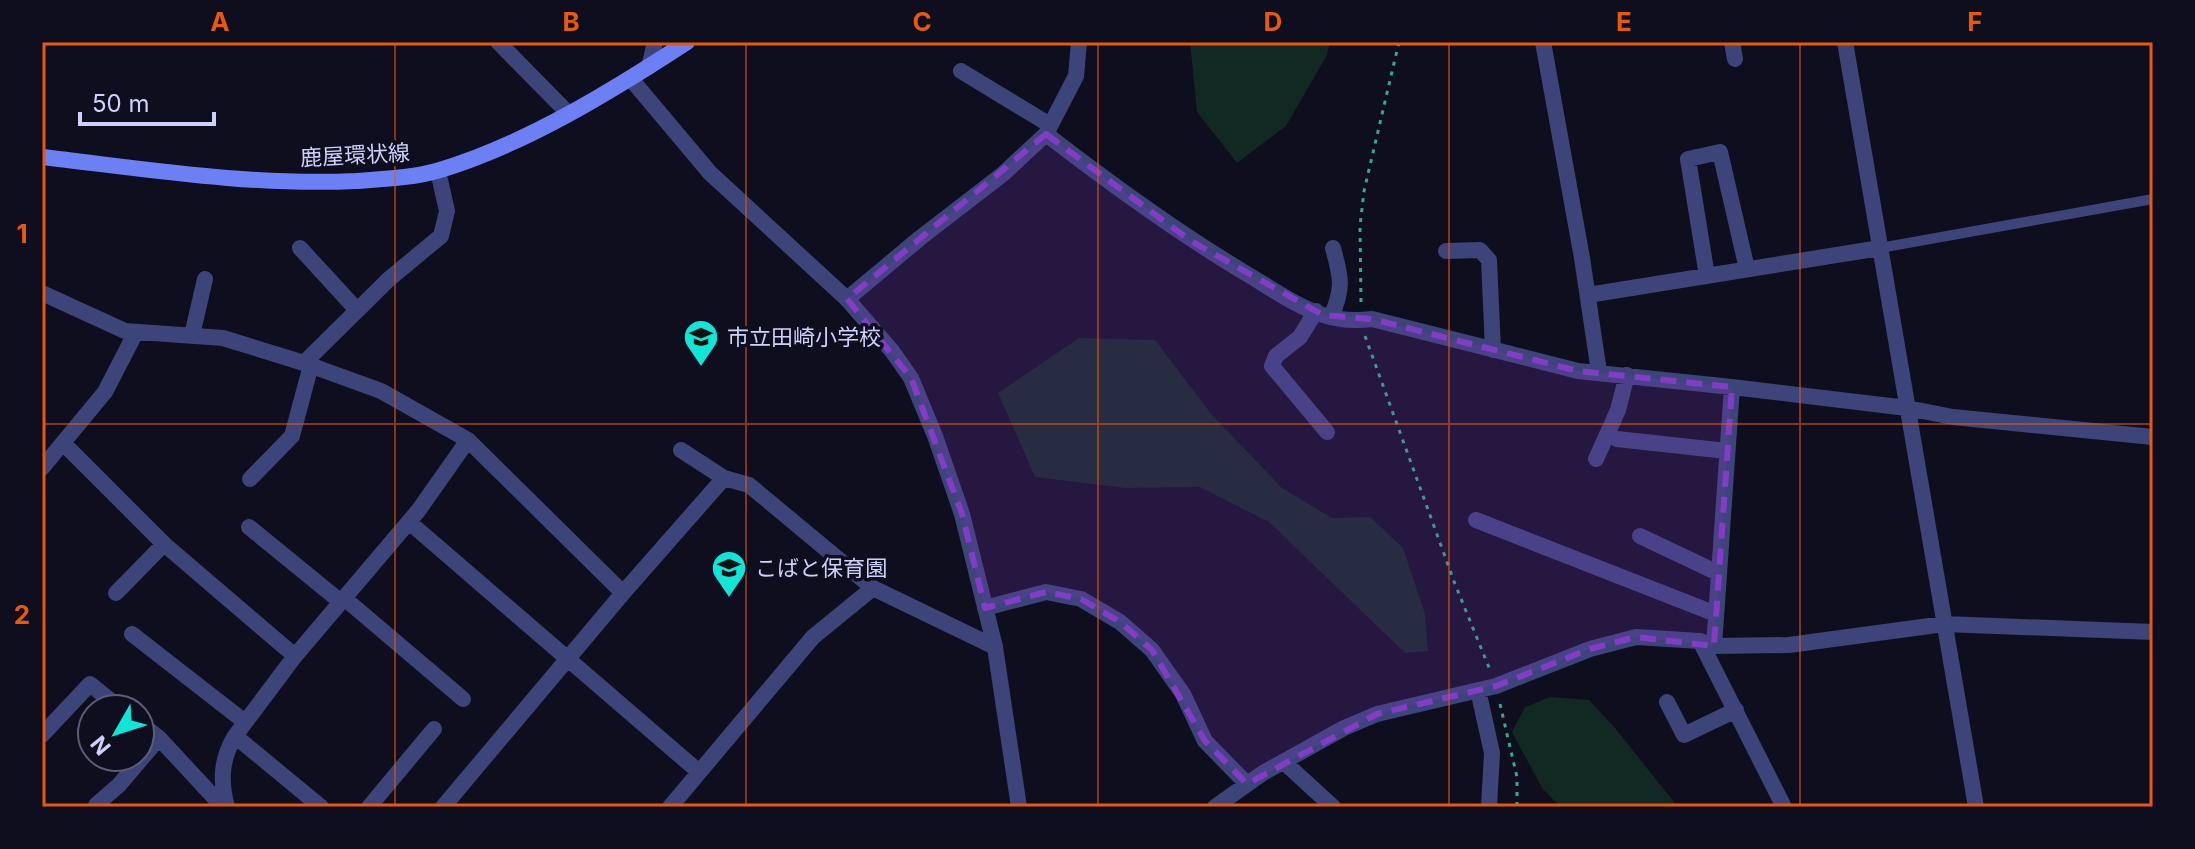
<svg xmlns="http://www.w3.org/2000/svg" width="2195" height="849" viewBox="0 0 2195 849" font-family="Inter,'Noto Sans JP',sans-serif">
  <rect width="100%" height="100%" fill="#0e0e1e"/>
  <path fill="#112823" d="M1190 42H1330L1327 55 1286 126 1237 163 1197 112Z
    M1079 338 1155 340 1212 415 1282 488 1332 518 1370 517 1403 548 1425 614 1428 651 1405 653 1269 522 1200 487 1125 488 1035 477 998 393Z
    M1550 697 1589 700 1615 728 1678 807H1560L1542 788 1512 732 1525 707Z"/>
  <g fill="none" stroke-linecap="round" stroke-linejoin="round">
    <path stroke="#36a88f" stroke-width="3" stroke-dasharray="4 6" stroke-linecap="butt" d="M1361 302 1360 226 1364 191 1399 42
      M1365 336 1455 584 1490 670
      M1500 704 1517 777V807"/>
    <path stroke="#3c447a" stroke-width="10" d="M1880 248 2153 199"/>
    <path stroke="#3c447a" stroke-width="16" d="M498 42 568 113
      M1543 42 1582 258 1599 372
      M1732 42 1735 59
      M1845 42 1976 807
      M649 67 655 42
      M961 71 1050 125
      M1046 134C1112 185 1175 231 1247 274 1272 289 1296 306 1323 315 1338 320 1356 321 1372 319L1578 371 1732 387 1907 408 1953 417 2153 437
      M300 248 357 310
      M1446 251 1480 250 1489 260 1493 350
      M1707 276 1688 159 1720 152 1747 269
      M42 293 125 331 223 338 304 363 381 391 468 440 623 593
      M1588 295 1880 248
      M847 299 920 238 1003 174 1046 134 1076 76 1079 42
      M1316 311 1300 337 1276 356 1272 366 1327 432
      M1331 317C1344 288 1341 277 1333 248
      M192 335 205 279
      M304 363 389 279 441 236 447 211 438 171
      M1617 439 1727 451
      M63 443 164 544
      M681 450 724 478
      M1596 459 1618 410 1627 375
      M42 468 105 392 136 332
      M250 479 292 436 311 365
      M1476 520 1716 614
      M409 522 699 772
      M249 527 341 602
      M1640 536 1718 573
      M116 593 164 544 295 656
      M344 598 463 699
      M985 608 1046 592 1081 599 1120 622 1152 650 1183 694 1205 741 1247 784
      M132 634 245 722
      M1700 641 1784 807
      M1714 646 1732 387
      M1478 690 1492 753 1489 807
      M1667 702 1684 735 1736 710
      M140 723 159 738 223 807
      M42 735 90 684 121 709
      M235 736 321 807
      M1284 762 1333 807
      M96 805 119 785 159 738
      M227 807C220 781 221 759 235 736L295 656 418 511 468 440
      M369 807 434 729
      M443 807 623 593 724 478 749 485 873 588 995 647
      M670 807 813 637 873 588
      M1215 807 1263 773 1344 728 1377 714 1496 686 1590 649 1636 637 1700 641 1714 646 1789 645 1944 624 2153 632"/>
    <path stroke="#3c447a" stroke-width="16" d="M631 79 710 173 847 299 892 351 911 378 935 436 962 514 995 647 1019 807"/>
    <path stroke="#6d7ff5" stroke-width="16" d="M42 157C146 169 251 186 356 181 383 179 413 178 440 170 526 144 612 91 687 42"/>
  </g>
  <path fill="#833cc5" fill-opacity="0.2" stroke="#833cc5" stroke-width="6" stroke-dasharray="16 10" stroke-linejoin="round" d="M1046 134 1191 241 1323 315 1372 319 1578 371 1732 387 1714 646 1636 637 1590 649 1496 686 1377 714 1247 784 1205 741 1152 650 1120 622 1081 599 1046 592 985 608 962 514 911 378 847 299Z"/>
  <path fill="none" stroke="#e8590c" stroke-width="2" stroke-opacity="0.55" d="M395 42V807M746 42V807M1098 42V807M1449 42V807M1800 42V807M42 424H2153"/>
  <defs>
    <symbol id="school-pin" viewBox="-11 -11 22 30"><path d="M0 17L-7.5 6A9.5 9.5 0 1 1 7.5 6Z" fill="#10e6d8" stroke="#0e0e1e"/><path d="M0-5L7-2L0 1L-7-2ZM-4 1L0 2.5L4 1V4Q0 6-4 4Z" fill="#111"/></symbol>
  </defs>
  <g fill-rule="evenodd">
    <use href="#school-pin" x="681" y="317" width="40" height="54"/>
    <use href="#school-pin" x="709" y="548" width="40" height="54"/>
  </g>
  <g text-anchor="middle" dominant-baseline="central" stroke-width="7" stroke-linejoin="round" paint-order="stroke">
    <g font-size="22" fill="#cfd1fc" stroke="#0e0e1e">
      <text transform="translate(355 155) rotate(-3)">鹿屋環状線</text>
    </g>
    <g font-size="22" fill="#cfd1fc" stroke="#0e0e1e" text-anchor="start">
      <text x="727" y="337">市立田崎小学校</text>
      <text x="755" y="568">こばと保育園</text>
    </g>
  </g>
  <rect width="2195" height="849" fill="none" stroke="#0e0e1e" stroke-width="88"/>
  <g transform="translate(116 733) rotate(231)"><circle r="38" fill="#0e0e1e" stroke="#5b5c77" stroke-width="2"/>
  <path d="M0-6L14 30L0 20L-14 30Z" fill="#10e6d8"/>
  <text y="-12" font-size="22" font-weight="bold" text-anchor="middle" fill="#cfd1fc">N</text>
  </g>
  <path d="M80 112v12h134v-12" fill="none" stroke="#cfd1fc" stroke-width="4"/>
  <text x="92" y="112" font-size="24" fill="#cfd1fc" stroke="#0e0e1e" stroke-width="6" paint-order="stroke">50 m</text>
  <rect x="44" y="44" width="2107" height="761" fill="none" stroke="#e8590c" stroke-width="3"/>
  <g font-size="26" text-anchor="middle" font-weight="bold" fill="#e8590c">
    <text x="220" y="31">A</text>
    <text x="571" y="31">B</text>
    <text x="922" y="31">C</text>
    <text x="1273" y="31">D</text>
    <text x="1624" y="31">E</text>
    <text x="1975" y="31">F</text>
    <text x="22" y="243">1</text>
    <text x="22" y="624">2</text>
  </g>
</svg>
